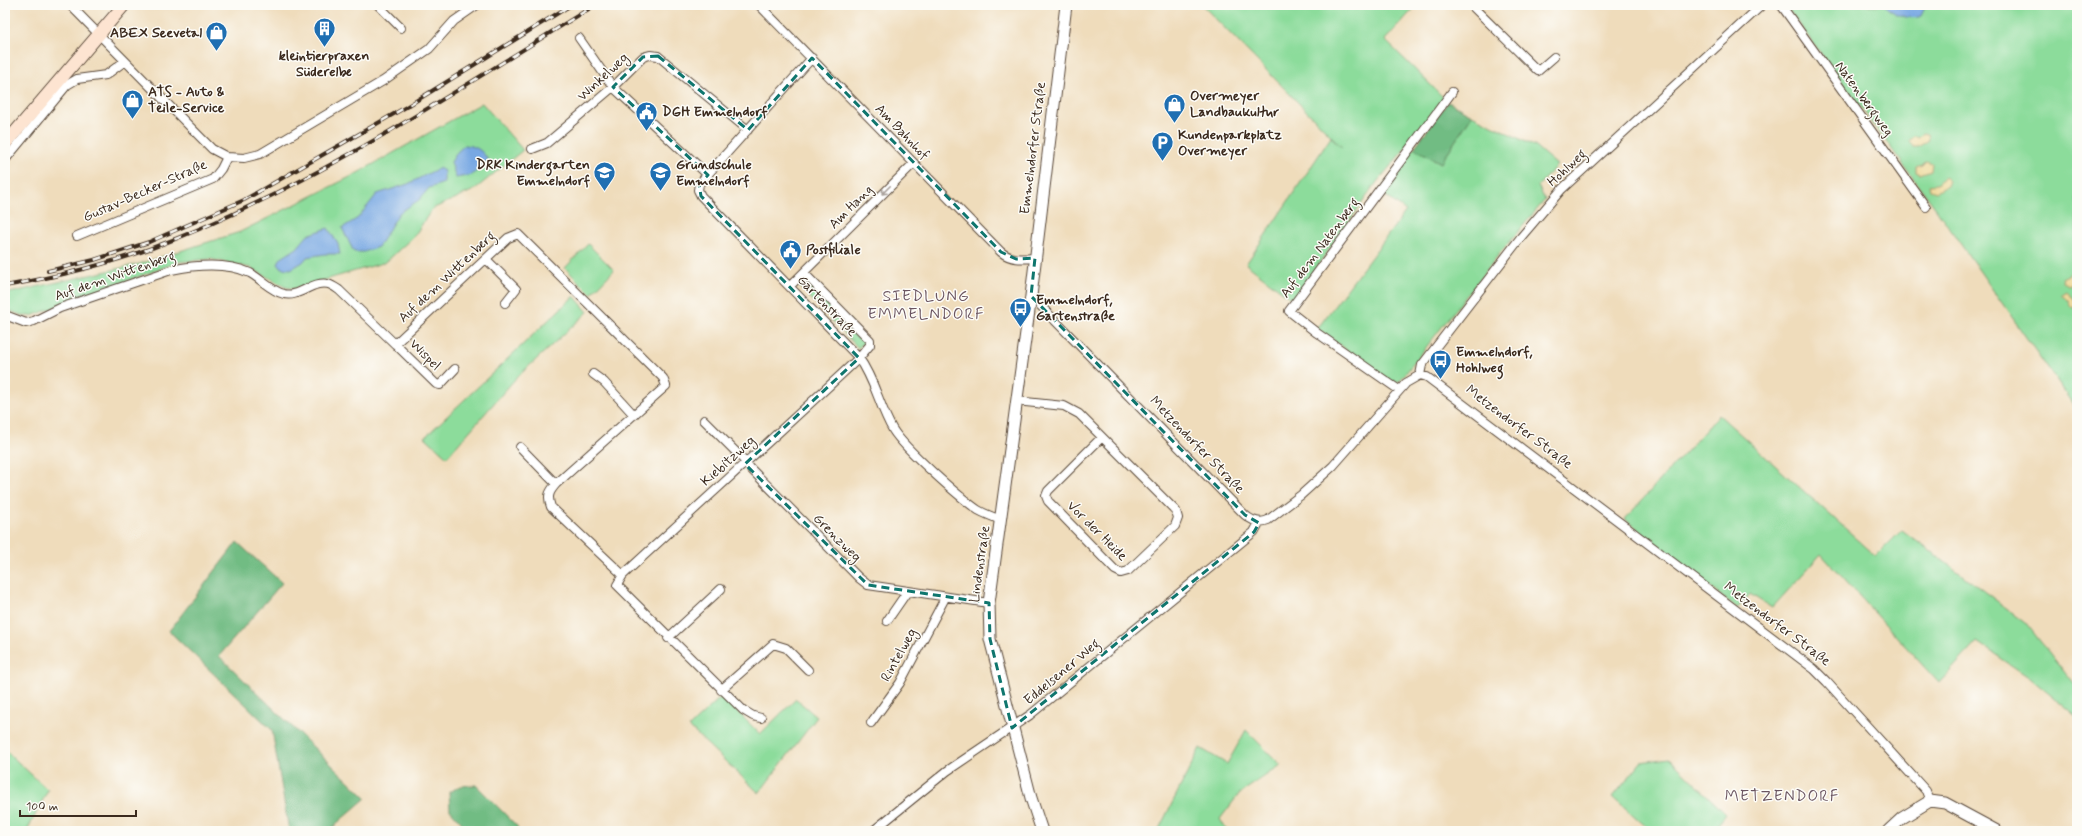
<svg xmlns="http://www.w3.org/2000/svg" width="2082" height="836" viewBox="0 0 2082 836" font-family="Mynerve,sans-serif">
  <rect width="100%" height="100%" fill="#fdfcf7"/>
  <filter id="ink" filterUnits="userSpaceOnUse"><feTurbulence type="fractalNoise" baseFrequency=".025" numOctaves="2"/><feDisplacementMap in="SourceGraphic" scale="8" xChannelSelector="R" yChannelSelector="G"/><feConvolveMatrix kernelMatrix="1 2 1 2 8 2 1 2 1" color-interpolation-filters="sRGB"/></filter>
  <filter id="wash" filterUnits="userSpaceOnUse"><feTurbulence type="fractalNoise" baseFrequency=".012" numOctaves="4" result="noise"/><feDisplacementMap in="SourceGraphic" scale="16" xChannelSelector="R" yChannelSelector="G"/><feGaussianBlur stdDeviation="0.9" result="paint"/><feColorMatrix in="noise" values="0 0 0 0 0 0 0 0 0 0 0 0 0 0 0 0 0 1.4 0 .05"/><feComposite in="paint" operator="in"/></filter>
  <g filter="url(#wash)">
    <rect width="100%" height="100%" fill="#efdcbb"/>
    <path fill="#8cdc9b" stroke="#64835c" d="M1202 5H1417L1385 40 1446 100 1377 182 1293 300 1246 264 1331 137 1342 147Z
      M1785 5H2077V410L1934 206Z
      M482 103 523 150 474 190 432 209 415 235 386 262 294 289 285 287 251 268 210 259 179 262 31 316H24L5 309V294L139 264 240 232 354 175Z
      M1472 115 1536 147 1557 165 1538 186 1545 200 1500 253 1402 378 1398 382 1390 381 1317 329 1406 211 1379 191 1414 148 1441 163Z
      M588 244 614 270 591 294 565 268Z
      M804 279 865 342 858 348 798 285Z
      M574 296 588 312 516 378 447 457 425 437Z
      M1719 415 1876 556 1902 530 2025 622 2077 688V717L2030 678 1977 642 1939 683 1821 554 1772 608 1750 594 1737 609 1625 519Z
      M722 696 760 734 796 699 817 717 759 793 689 727Z
      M1246 730 1281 765 1239 794 1220 819 1227 831H1158L1200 748 1227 764Z
      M5 750 48 790 27 831H5Z
      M1669 758 1726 814 1713 831H1651L1613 797 1641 762Z"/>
    <path fill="#71bc83" stroke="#567350" d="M1448 102 1472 115 1441 163 1414 148Z
      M237 542 282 583 219 656 366 798 336 824 332 831H289L272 730 169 631Z
      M476 785 518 827 516 831H469L450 810 449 792 461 786Z"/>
    <path fill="#eeda9e" stroke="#94825e" d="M1922 133 1928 134 1929 140 1918 147H1913L1909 141 1913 136 1918 138Z
      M1926 161 1932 163 1931 170 1920 174 1916 172V167L1922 165Z
      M1944 176 1949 180 1947 186 1936 192 1930 190 1929 185 1937 184Z
      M2074 272H2077C2077 279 2076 282 2070 285L2063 282 2062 278Z
      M2067 291 2075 300V308L2071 307 2068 300 2061 295Z"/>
    <path fill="#78a8e3" stroke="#5a6980" d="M1884 5H1926L1921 16C1910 21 1892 14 1884 5Z
      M465 145C476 146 482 150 488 160L472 175 456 178 451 162 458 151Z
      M439 168 444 171V183L429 188 419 200 399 213 378 247 364 252H354L342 228 358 218 377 194 408 184Z
      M328 228 338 244 340 254H325L307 257 303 262 291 269 281 268 278 264 280 259 297 248 308 235Z"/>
  </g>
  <g filter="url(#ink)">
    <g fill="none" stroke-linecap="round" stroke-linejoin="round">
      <defs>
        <path id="minor" d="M70 5 212 149 227 157 244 158 260 154 383 81 429 49 454 21 477 5
          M378 5 401 28
          M759 5 1001 252C1011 260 1022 259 1035 258
          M1471 5 1538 71 1554 57
          M1781 5 1926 207
          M579 38 613 87 708 175
          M812 58 699 184 698 190 701 196 859 358C875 380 879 406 893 430 905 449 958 496 978 510 985 514 993 517 1001 520
          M532 149 547 143 613 87 643 57 650 55 658 56 748 130
          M5 160 67 85 77 79 106 75 125 61
          M77 236 213 179 221 169 227 157
          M486 259 516 289 505 303
          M790 286 914 163
          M1031 296 1245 515C1252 521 1259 524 1268 520L1301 495 1333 466 1406 383 1420 375 1427 377 1814 669 1827 682 1926 791 1930 801
          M5 315 26 323 34 321 60 308 171 270C196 265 226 262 250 273 261 279 271 291 284 294 299 298 313 280 328 284 332 285 336 288 339 290L395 344 508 238 518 234 663 378 666 386 556 484C549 492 547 496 551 507L623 575
          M395 344 436 384 440 385 455 369
          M593 374 604 382 634 415
          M1420 375 1422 365 1521 237 1562 189 1762 5
          M1399 390 1317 333 1289 311 1452 92
          M1016 401 1064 406 1079 414 1176 511 1178 518 1175 526 1128 571 1121 573 1115 570 1048 501 1046 496 1048 491 1102 437
          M704 420 741 457 751 469 859 578 868 585 989 603
          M520 447 556 484
          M887 621 907 592
          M668 638 721 589
          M721 690 773 644 786 648 808 670
          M761 718 753 716 743 710 617 585 623 575C702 502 781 431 859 358L870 345V340L804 273
          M871 723 900 683 945 598
          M873 831 947 771 1030 715 1254 532 1259 523"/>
        <path id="tertiary" d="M1042 831 1031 798 990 639 989 603 1031 296 1066 5
          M1888 831 1902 818 1930 801 1945 803 1997 831"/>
        <path id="secondary" d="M5 144 124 5"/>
      </defs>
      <use href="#minor" stroke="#564536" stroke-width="10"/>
      <use href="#tertiary" stroke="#564536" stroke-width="13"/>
      <use href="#secondary" stroke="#564536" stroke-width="14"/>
      <use href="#minor" stroke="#fff" stroke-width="8"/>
      <use href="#tertiary" stroke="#fff" stroke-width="11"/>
      <use href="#secondary" stroke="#fde4d1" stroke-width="12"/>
      <defs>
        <path id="rail" d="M48 271 94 260 149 242 244 200 406 107 571 5
          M5 286C55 277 105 265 152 248 310 189 452 93 595 5"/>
      </defs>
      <use href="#rail" stroke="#3b2a1e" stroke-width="4"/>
      <use href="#rail" stroke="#fdfcf7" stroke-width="2.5" stroke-dasharray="8" stroke-linecap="butt"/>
    </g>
    <defs><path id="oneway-shaft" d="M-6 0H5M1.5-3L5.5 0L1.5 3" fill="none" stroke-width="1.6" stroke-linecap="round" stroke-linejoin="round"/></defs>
    <use stroke="#a79f9a" href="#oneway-shaft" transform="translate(886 190) rotate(135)"/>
  </g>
  <path fill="none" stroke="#0f766e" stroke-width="3" stroke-dasharray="8 5" stroke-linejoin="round" d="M658 56 748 130 812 58 1001 252 1016 259 1035 258 1031 296 1245 515 1259 523 1254 532 1012 728 990 639 989 603 868 585 745 464 859 358 701 196 699 184 708 175 613 87 643 57Z"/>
  <defs>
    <symbol id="building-pin" viewBox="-11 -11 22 30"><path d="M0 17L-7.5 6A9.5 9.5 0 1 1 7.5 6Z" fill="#1f6fb2" stroke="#fdfcf7"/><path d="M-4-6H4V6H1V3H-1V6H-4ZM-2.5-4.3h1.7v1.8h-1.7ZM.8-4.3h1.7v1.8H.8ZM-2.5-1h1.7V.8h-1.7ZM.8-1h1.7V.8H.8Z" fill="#fff"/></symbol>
    <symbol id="shop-pin" viewBox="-11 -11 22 30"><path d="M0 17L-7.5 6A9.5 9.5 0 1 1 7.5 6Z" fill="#1f6fb2" stroke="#fdfcf7"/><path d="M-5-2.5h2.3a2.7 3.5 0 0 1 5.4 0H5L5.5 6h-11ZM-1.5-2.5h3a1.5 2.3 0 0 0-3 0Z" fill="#fff"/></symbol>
    <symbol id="civic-pin" viewBox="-11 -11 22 30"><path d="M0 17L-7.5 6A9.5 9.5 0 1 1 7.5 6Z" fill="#1f6fb2" stroke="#fdfcf7"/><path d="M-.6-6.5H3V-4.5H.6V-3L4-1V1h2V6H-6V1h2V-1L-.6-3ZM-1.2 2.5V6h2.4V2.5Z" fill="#fff"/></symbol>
    <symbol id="parking-pin" viewBox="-11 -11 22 30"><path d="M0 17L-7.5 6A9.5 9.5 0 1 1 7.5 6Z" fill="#1f6fb2" stroke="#fdfcf7"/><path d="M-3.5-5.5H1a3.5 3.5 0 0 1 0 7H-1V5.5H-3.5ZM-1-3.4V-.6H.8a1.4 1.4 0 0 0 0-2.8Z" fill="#fff"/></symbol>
    <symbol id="school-pin" viewBox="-11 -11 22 30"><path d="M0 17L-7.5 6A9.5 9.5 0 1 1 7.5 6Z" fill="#1f6fb2" stroke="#fdfcf7"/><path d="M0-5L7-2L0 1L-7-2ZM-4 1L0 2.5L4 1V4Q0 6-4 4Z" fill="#fff"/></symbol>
    <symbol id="bus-pin" viewBox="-11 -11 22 30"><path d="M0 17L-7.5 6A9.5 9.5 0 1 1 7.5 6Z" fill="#1f6fb2" stroke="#fdfcf7"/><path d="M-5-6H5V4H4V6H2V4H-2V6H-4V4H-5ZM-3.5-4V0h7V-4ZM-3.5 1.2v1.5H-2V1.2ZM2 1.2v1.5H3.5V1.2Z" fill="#fff"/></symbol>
  </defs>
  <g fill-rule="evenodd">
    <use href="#building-pin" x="312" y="16" width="25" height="34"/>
    <use href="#shop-pin" x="204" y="20" width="25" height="34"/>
    <use href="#shop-pin" x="120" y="88" width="25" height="34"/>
    <use href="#shop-pin" x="1162" y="92" width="25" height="34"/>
    <use href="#civic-pin" x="634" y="100" width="25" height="34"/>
    <use href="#parking-pin" x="1150" y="130" width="25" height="34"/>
    <use href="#school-pin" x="592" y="160" width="25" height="34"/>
    <use href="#school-pin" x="648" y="160" width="25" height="34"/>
    <use href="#civic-pin" x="778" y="238" width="25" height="34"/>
    <use href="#bus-pin" x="1008" y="296" width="25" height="34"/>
    <use href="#bus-pin" x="1428" y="348" width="25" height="34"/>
  </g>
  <g text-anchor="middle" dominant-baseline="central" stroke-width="3" stroke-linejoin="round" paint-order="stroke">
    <g font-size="14" font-weight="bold" fill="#3b2a1e" stroke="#fdfcf7" text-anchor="start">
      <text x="202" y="33" text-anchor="end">ABEX Seevetal</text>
      <text x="324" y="56" text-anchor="middle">kleintierpraxen<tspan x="324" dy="16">Süderelbe</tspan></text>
      <text x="148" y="92">ATS - Auto &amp;<tspan x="148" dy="16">Teile-Service</tspan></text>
      <text x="1190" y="96">Overmeyer<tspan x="1190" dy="16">Landbaukultur</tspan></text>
      <text x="662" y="112">DGH Emmelndorf</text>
      <text x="1178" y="135">Kundenparkplatz<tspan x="1178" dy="16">Overmeyer</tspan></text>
      <text x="590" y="165" text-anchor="end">DRK Kindergarten<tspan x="590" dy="16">Emmelndorf</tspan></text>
      <text x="676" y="165">Grundschule<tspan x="676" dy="16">Emmelndorf</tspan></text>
      <text x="806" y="250">Postfiliale</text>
      <text x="1036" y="300">Emmelndorf,<tspan x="1036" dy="16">Gartenstraße</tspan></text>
      <text x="1456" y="352">Emmelndorf,<tspan x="1456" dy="16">Hohlweg</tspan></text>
    </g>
    <g font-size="14" fill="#3b2a1e" stroke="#fdfcf7">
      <text transform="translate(603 77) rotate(-43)">Winkelweg</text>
      <text transform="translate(1864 99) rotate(54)">Natenbergweg</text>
      <text transform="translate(902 132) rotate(46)">Am Bahnhof</text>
      <text transform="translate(1033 148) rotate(-83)">Emmelndorfer Straße</text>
      <text transform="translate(1567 168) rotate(-43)">Hohlweg</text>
      <text transform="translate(145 191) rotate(-24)">Gustav-Becker-Straße</text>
      <text transform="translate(851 207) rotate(-45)">Am Hang</text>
      <text transform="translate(1320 248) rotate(-53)">Auf dem Natenberg</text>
      <text transform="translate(115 276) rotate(-19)">Auf dem Wittenberg</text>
      <text transform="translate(447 277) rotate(-43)">Auf dem Wittenberg</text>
      <text transform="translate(827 306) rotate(46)">Gartenstraße</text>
      <text transform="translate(425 355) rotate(45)">Wispel</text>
      <text transform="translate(1519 427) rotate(37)">Metzendorfer Straße</text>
      <text transform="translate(1197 445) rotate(46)">Metzendorfer Straße</text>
      <text transform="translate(728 461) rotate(-42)">Kiebitzweg</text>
      <text transform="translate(1097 531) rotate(45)">Vor der Heide</text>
      <text transform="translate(837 538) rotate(45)">Grenzweg</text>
      <text transform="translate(980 564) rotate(-82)">Lindenstraße</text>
      <text transform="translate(1777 624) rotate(37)">Metzendorfer Straße</text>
      <text transform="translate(899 655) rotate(-61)">Rintelweg</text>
      <text transform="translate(1062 672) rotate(-40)">Eddelsener Weg</text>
    </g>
    <g font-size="16" letter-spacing="1" fill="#6b5561" stroke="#fdfcf7">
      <text x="926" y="296">SIEDLUNG<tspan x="926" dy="18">EMMELNDORF</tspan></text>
      <text x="1782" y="796">METZENDORF</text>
    </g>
  </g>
  <rect width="2082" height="836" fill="none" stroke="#fdfcf7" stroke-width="20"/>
  <path d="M20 810v6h116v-6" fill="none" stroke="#3b2a1e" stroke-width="2"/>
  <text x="26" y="810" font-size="12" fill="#3b2a1e" stroke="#fdfcf7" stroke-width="3" paint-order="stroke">100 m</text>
</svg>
